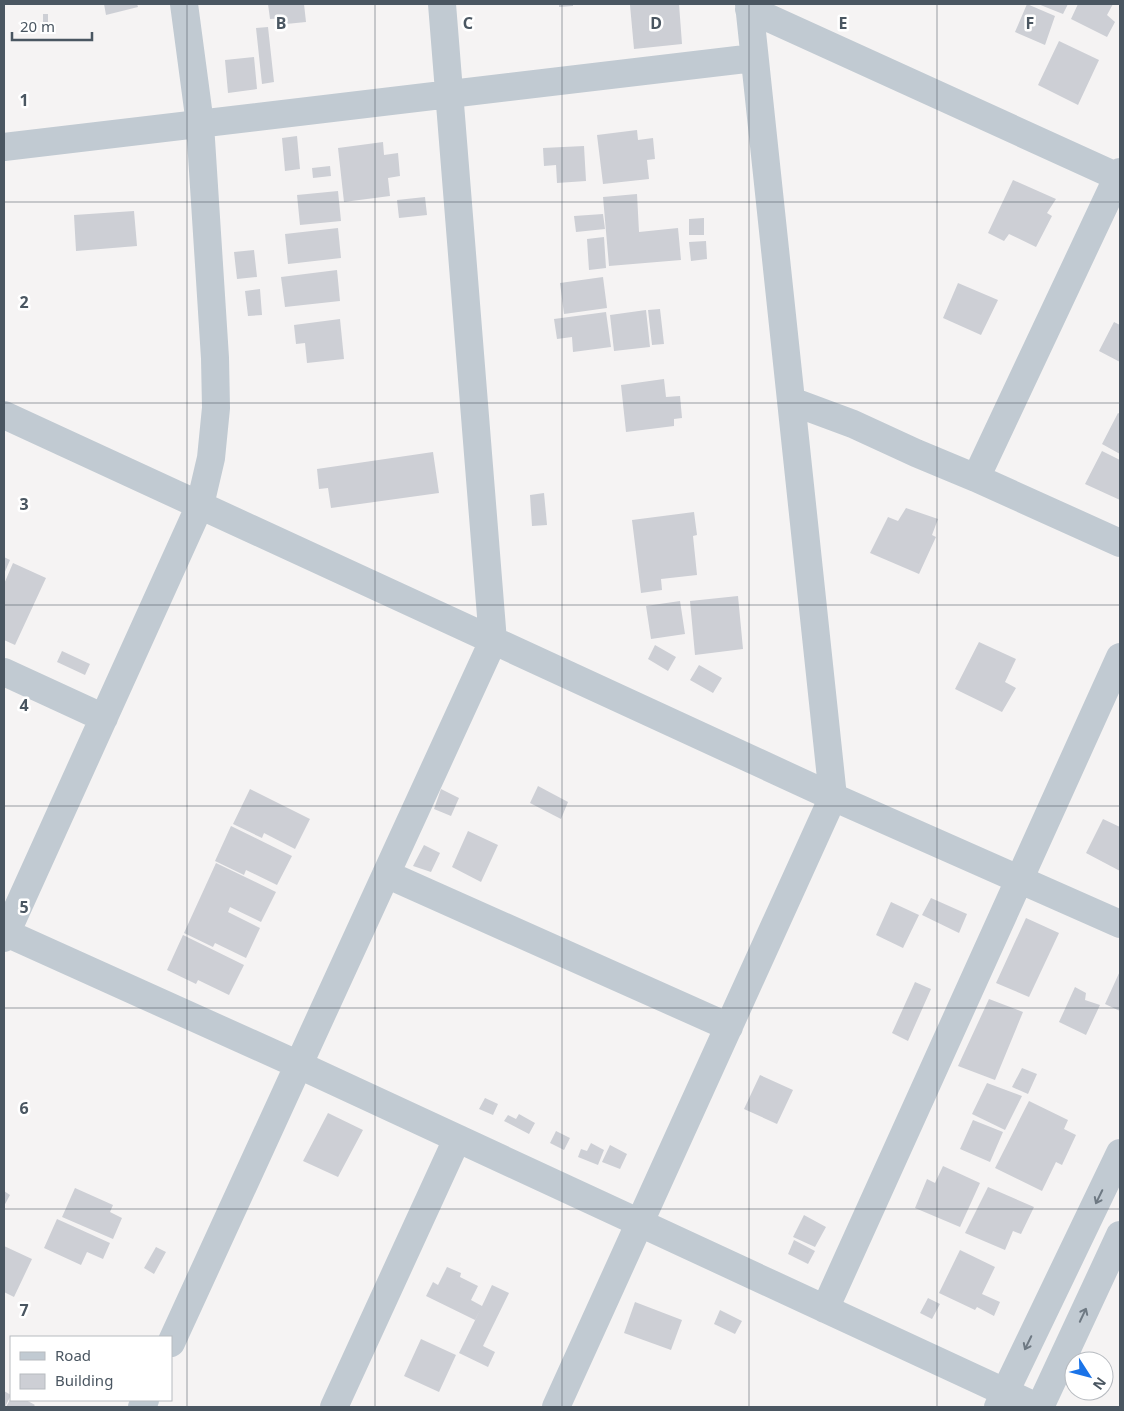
<svg xmlns="http://www.w3.org/2000/svg" width="1124" height="1411" viewBox="0 0 1124 1411" font-family="'Noto Sans',sans-serif">
  <rect width="100%" height="100%" fill="#f5f3f3"/>
  <path fill="#cdcfd5" d="M104 4H137L138 7 106 15Z
    M268 4H304L306 22 286 24 285 18 270 19Z
    M559 4H573V6L559 7Z
    M642 4H679L682 44 634 49 630 5Z
    M1027 4 1055 16 1045 45 1015 32Z
    M1038 4H1068L1063 14Z
    M1078 4H1113L1107 15 1115 22 1107 37 1071 19Z
    M43 14H48V22H43Z
    M268 27 274 82 262 84 256 28Z
    M1059 41 1099 60 1078 105 1038 85Z
    M254 57 257 89 228 93 225 60Z
    M637 130 638 140 653 138 655 159 647 160 649 179 603 184 597 135Z
    M297 136 300 169 285 171 282 138Z
    M383 142 384 155 398 153 400 176 388 178 390 196 344 202 338 148Z
    M584 146 586 181 557 183 556 165 544 166 543 148Z
    M330 166 331 176 313 178 312 168Z
    M1013 180 1056 199 1047 213 1052 216 1036 247 1009 234 1004 241 988 233Z
    M338 191 341 221 300 225 297 195Z
    M637 194 639 232 678 228 681 260 609 266 603 197Z
    M425 197 427 215 399 218 397 200Z
    M134 211 137 246 76 251 74 215Z
    M603 214 605 229 576 232 574 216Z
    M704 218V235H689V219Z
    M338 228 341 258 288 264 285 234Z
    M604 237 606 268 589 270 587 239Z
    M706 241 707 259 691 261 689 242Z
    M254 250 257 277 237 279 234 252Z
    M337 270 340 301 285 307 281 277Z
    M603 277 607 308 564 314 560 283Z
    M958 283 998 300 981 335 943 318Z
    M260 289 262 315 248 316 245 291Z
    M660 309 664 344 652 345 648 310Z
    M646 310 650 347 614 351 610 315Z
    M606 312 611 347 573 352 572 337 557 339 554 319Z
    M340 319 344 359 307 363 305 343 296 344 294 325Z
    M1114 322 1120 325V362L1099 351Z
    M664 379 666 397 680 396 682 418 674 419V426L626 432 621 385Z
    M1118 413 1120 414V454L1102 444Z
    M1102 451 1120 460V500L1085 484Z
    M433 452 439 493 331 508 328 488 319 489 317 469Z
    M544 493 547 525 532 526 530 495Z
    M906 508 938 519 932 535 936 537 919 574 870 553 888 517 898 521Z
    M694 512 697 535 693 536 697 575 661 579 662 590 641 593 632 520Z
    M4 557 10 560 4 574Z
    M13 563 46 578 15 645 4 640V584Z
    M738 596 743 649 695 655 690 601Z
    M680 601 685 634 651 639 646 606Z
    M979 642 1016 659 1005 682 1016 688 1002 712 955 689Z
    M655 645 676 657 668 671 648 659Z
    M62 651 90 664 85 675 57 662Z
    M699 665 722 678 713 693 690 680Z
    M538 786 568 802 561 819 530 803Z
    M250 789 310 819 295 849 264 833 262 838 233 824Z
    M441 789 459 798 451 816 434 809Z
    M1103 819 1120 827V871L1086 853Z
    M231 826 292 856 277 885 246 870 244 875 215 861Z
    M468 831 498 845 481 882 452 867Z
    M424 845 440 853 431 872 413 866Z
    M216 863 276 892 261 922 230 907 228 912 260 928 246 958 215 943 213 947 184 933Z
    M931 898 967 914 959 933 922 915Z
    M891 902 919 915 903 948 876 935Z
    M1026 918 1059 933 1029 997 996 983Z
    M183 935 244 965 229 995 198 980 196 984 167 970Z
    M1120 971V1011L1105 1004Z
    M915 982 931 989 908 1041 892 1033Z
    M1075 987 1086 993 1085 1000 1100 1005 1086 1035 1059 1022Z
    M989 999 1023 1012 995 1080 958 1066Z
    M1022 1068 1037 1074 1028 1094 1012 1087Z
    M760 1075 793 1090 777 1124 744 1109Z
    M987 1083 1022 1096 1005 1130 972 1114Z
    M485 1098 498 1104 493 1115 479 1109Z
    M1029 1101 1068 1120 1064 1129 1076 1135 1062 1165 1056 1162 1042 1191 995 1168Z
    M328 1113 363 1130 338 1177 303 1161Z
    M519 1114 535 1123 529 1134 504 1121 508 1115 516 1119Z
    M973 1120 1003 1132 990 1162 960 1149Z
    M556 1131 570 1138 564 1150 550 1143Z
    M591 1143 604 1150 598 1165 578 1157 581 1149 587 1151Z
    M610 1145 627 1154 620 1169 602 1162Z
    M943 1166 980 1183 960 1227 915 1208 927 1179 935 1183Z
    M988 1187 1034 1207 1021 1234 1013 1231 1005 1250 965 1233Z
    M75 1188 113 1205 110 1212 122 1218 113 1239 62 1217Z
    M4 1191 10 1195 4 1206Z
    M804 1215 826 1227 815 1247 793 1237Z
    M57 1219 110 1243 103 1259 87 1252 81 1265 44 1248Z
    M794 1240 815 1251 808 1264 788 1254Z
    M4 1246 32 1259 14 1297 4 1292Z
    M156 1247 166 1252 154 1274 144 1268Z
    M960 1250 995 1267 982 1294 1000 1302 994 1316 977 1307 975 1310 939 1293Z
    M447 1267 461 1273 460 1277 478 1286 471 1300 482 1306 492 1285 509 1293 483 1346 495 1352 488 1367 459 1353 481 1308 475 1320 426 1296 433 1282 438 1285Z
    M928 1298 940 1304 932 1319 920 1313Z
    M635 1302 682 1320 671 1350 624 1333Z
    M720 1310 742 1321 735 1334 714 1324Z
    M421 1339 456 1355 439 1392 404 1376Z
    M4 1391 11 1395 5 1407H4Z
    M11 1398V1400H26L35 1405 33 1407H6Z"/>
  <g fill="none" stroke-linecap="round" stroke-linejoin="round">
    <path stroke="#c1cad2" stroke-width="28" d="M749 9 1118 177
      M4 147 754 58
      M791 401 853 424 916 453 976 478 1120 543
      M4 415 833 797 1120 924
      M976 478 1120 172
      M4 672 104 718
      M386 874 729 1027
      M4 932 299 1065 1037 1407
      M4 938 200 505 211 458 216 408 215 358 200 124 184 4
      M825 1309 1120 657
      M171 1343 493 641 442 4
      M142 1407 145 1400
      M334 1407 457 1139
      M556 1407 833 797 749 4
      M998 1407 1120 1153
      M1040 1407 1120 1235"/>
  </g>
  <defs><path id="oneway-shaft" d="M-6 0H5M1.5-3L5.5 0L1.5 3" fill="none" stroke-width="1.6" stroke-linecap="round" stroke-linejoin="round" transform="scale(1.25)"/></defs>
  <g stroke="#6e7983">
    <use href="#oneway-shaft" transform="translate(1099 1197) rotate(116)"/>
    <use href="#oneway-shaft" transform="translate(1083 1315) rotate(-65)"/>
    <use href="#oneway-shaft" transform="translate(1028 1343) rotate(116)"/>
  </g>
  <path fill="none" stroke="#4a5661" stroke-width="1" stroke-opacity="0.55" d="M187 4V1407M375 4V1407M562 4V1407M749 4V1407M937 4V1407M4 202H1120M4 403H1120M4 605H1120M4 806H1120M4 1008H1120M4 1209H1120"/>
  <g font-size="16" text-anchor="middle" font-weight="bold" fill="#4a5661" stroke="#fff" stroke-width="5" stroke-linejoin="round" paint-order="stroke">
    <text x="281" y="29">B</text>
    <text x="468" y="29">C</text>
    <text x="656" y="29">D</text>
    <text x="843" y="29">E</text>
    <text x="1030" y="29">F</text>
    <text x="24" y="106">1</text>
    <text x="24" y="308">2</text>
    <text x="24" y="510">3</text>
    <text x="24" y="711">4</text>
    <text x="24" y="913">5</text>
    <text x="24" y="1114">6</text>
    <text x="24" y="1316">7</text>
  </g>
  <rect width="1124" height="1411" fill="none" stroke="#4a5661" stroke-width="10"/>
  <rect x="10" y="1336" width="162" height="65" fill="#ffffff" stroke="#b7bbc0"/>
  <rect x="20" y="1352" width="25" height="8" fill="#c1cad2" stroke="#b7bbc0"/>
  <text x="55" y="1361" font-size="15" fill="#4a5661">Road</text>
  <rect x="20" y="1374" width="25" height="15" fill="#cdcfd5" stroke="#b7bbc0"/>
  <text x="55" y="1386" font-size="15" fill="#4a5661">Building</text>
  <g transform="translate(1089 1376) rotate(126)"><circle r="24" fill="#ffffff" stroke="#b7bbc0"/>
  <path d="M0-4L9 19L0 12L-9 19Z" fill="#1a73e8"/>
  <text y="-8" font-size="14" font-weight="bold" text-anchor="middle" fill="#4a5661">N</text>
  </g>
  <path d="M12 32v8h80v-8" fill="none" stroke="#4a5661" stroke-width="2.5"/>
  <text x="20" y="32" font-size="15" fill="#4a5661" stroke="#ffffff" stroke-width="4" paint-order="stroke">20 m</text>
</svg>
